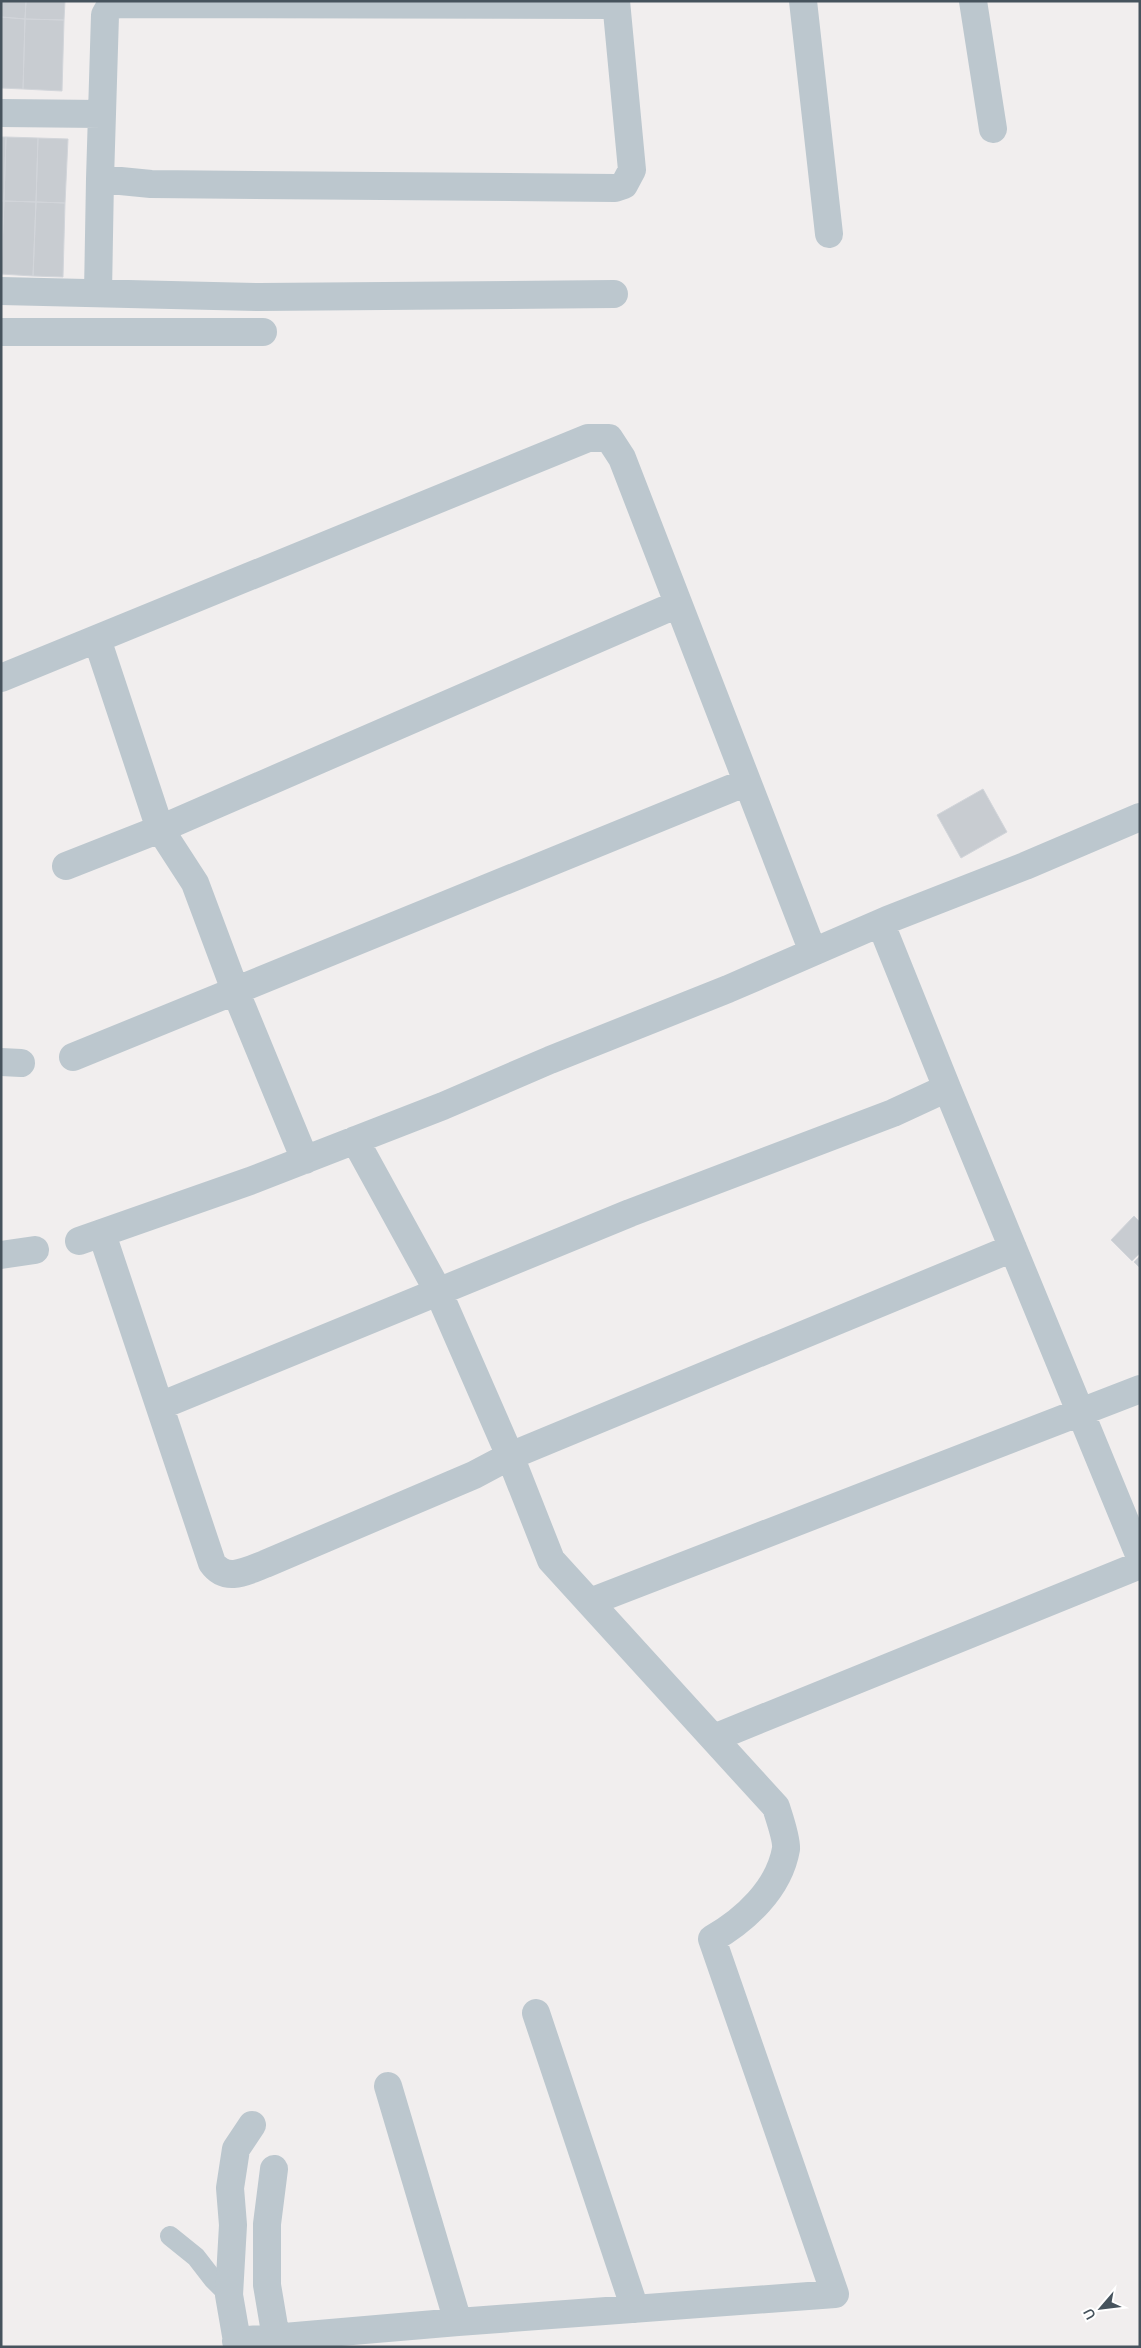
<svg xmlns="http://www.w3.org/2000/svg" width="1141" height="2348" viewBox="0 0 1141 2348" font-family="'Nunito Sans',sans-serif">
  <rect width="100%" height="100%" fill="#f1eeee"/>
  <path fill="#c8ccd1" stroke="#d2d5da" d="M1 1H26L25 19 1 17Z
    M26 1H65L64 20 25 19Z
    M1 17 25 19 23 89 1 88Z
    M25 19 64 20 62 91 23 89Z
    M1 137H6L4 201H1Z
    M6 137 38 138 36 202 4 201Z
    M38 138 68 139 65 203 36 202Z
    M1 201H4L1 269Z
    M4 201 36 202 33 276 1 274Z
    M36 202 65 203 63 277 33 276Z
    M983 789 1007 832 961 858 937 815Z
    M1134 1216 1140 1222V1253L1132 1261 1111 1240Z
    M1140 1256V1268L1134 1262Z"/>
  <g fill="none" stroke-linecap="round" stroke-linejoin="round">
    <path stroke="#bcc7ce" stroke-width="20" d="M170 2236 196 2257 213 2279 229 2295"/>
    <path stroke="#bcc7ce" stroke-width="28" d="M803 1 829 234
      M973 1 993 129
      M1 113 102 114
      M100 179 105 15 109 8 117 4 616 5
      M1 291 259 297 614 294
      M98 293 100 179 151 184 615 188 624 185 632 170 616 1
      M1 332H263
      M97 639 160 829 195 883 235 990 305 1160
      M1 678 588 438H609L622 458 813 952
      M66 866 160 829 678 604
      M73 1057 747 782
      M1 1062 21 1063
      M947 1088 1140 1557
      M102 1234 212 1563C226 1583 247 1571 265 1564L474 1475 510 1456 1013 1248
      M79 1241 250 1181 443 1106 550 1060 728 989 887 920 1025 866 1140 817
      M1 1255 35 1250
      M160 1406 630 1213 893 1113 947 1088 881 924
      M590 1602 1140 1389
      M714 1738 1140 1565
      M536 2013 635 2309
      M388 2086 458 2322
      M274 2169 267 2224V2285L276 2338
      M236 2341 458 2322 835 2294 712 1939C745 1920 779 1889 786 1849 787 1839 779 1817 776 1807L551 1560 510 1456 438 1291 355 1140
      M238 2347 229 2295 233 2225 230 2188 236 2149 252 2125"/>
  </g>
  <rect width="1141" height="2348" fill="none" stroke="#46535d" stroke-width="5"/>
  <g transform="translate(1101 2308) rotate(242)" stroke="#ffffff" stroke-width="4" paint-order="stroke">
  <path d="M0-4L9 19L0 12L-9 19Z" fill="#46535d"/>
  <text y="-8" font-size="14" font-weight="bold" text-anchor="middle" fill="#46535d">U</text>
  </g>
</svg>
